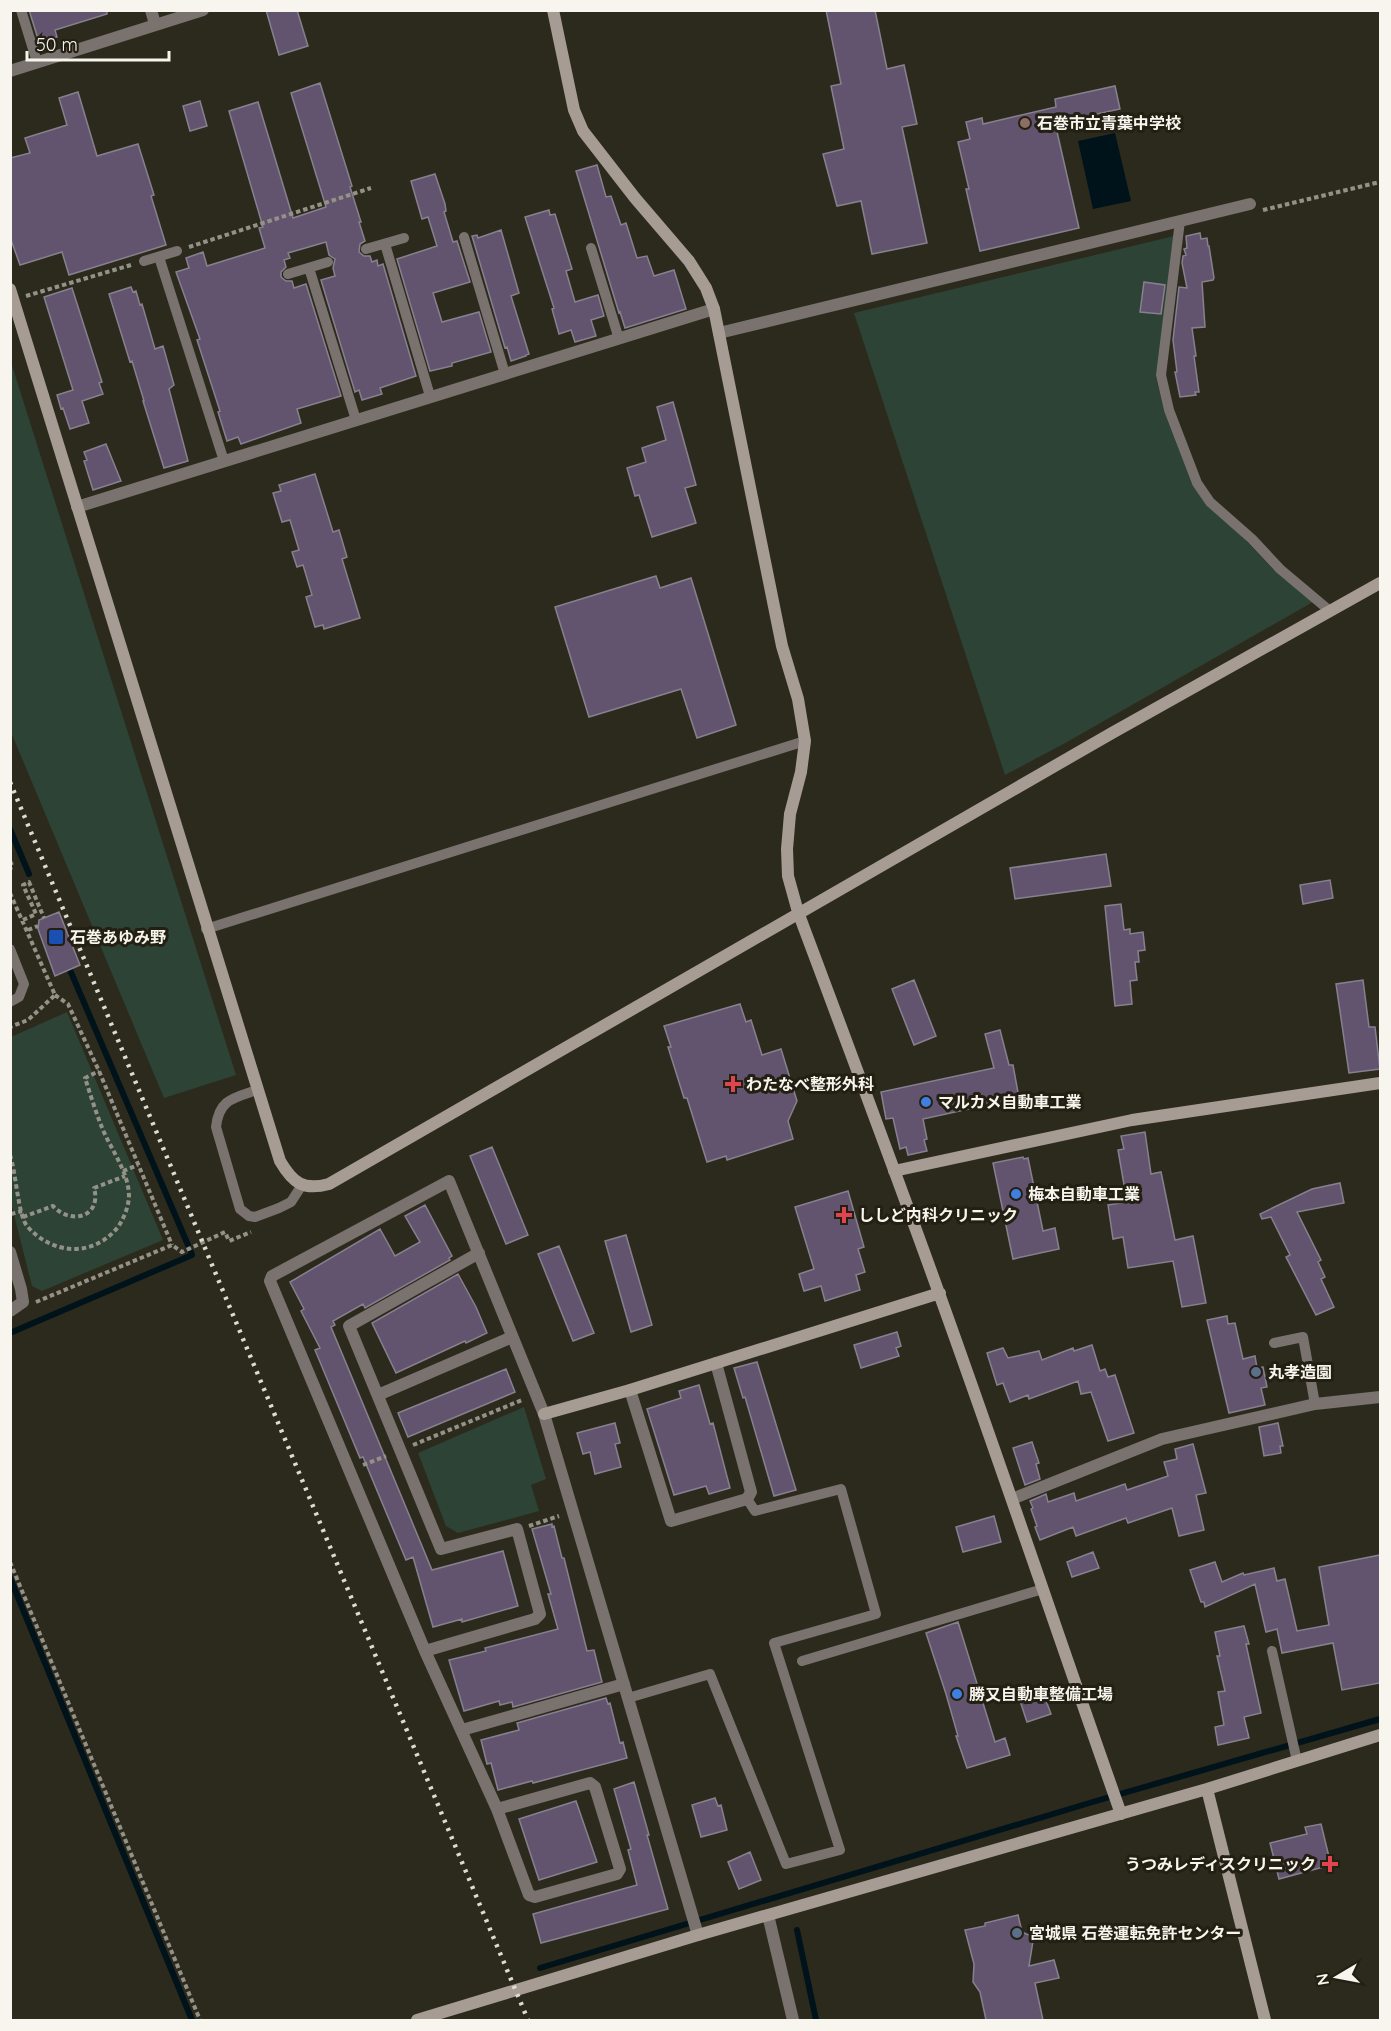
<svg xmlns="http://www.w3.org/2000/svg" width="1391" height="2031" viewBox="0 0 1391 2031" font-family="Quicksand,'Noto Sans JP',sans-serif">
  <rect width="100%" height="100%" fill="#2c2a1d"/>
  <path fill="#2c4336" d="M1174 236 1156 377 1164 411 1192 484 1274 570 1313 602 1067 742 1005 775 854 313Z
    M10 359 236 1075 164 1098 11 732Z
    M67 1012 163 1240 42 1291 32 1286 11 1203V1037Z
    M524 1407 546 1479 531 1485 539 1511 458 1533 446 1526 418 1453Z"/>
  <path fill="#00121a" d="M1115 133 1131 201 1093 209 1078 141Z"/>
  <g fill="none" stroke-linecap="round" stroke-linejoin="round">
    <path stroke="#00121a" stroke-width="6" d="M10 829 29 874
      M70 970 188 1245
      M10 1333 192 1255 191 1252
      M10 1578 192 2020
      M797 1930 816 2020
      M540 1968 1096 1801 1380 1719"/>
  </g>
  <path fill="#62546e" stroke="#87808e" stroke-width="1.5" d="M29 10H107V14L55 30 57 37 39 42Z
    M266 10H297L308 46 279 55Z
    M826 10H875L887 69 904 65 917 124 902 127 927 243 872 254 861 201 837 206 823 154 844 149 831 86 841 84Z
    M320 83 352 186 350 187 361 222H359L365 241 360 244 359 252 364 256H370L372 262 377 260 378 266 383 264 416 376 380 388 382 394 362 400 359 390 355 392 321 280 335 276 333 268 335 259 329 255 326 242 288 253 290 258 284 260 286 267 281 272V277L286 281H292L294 288 306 284 341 396 297 409 301 423 241 444 238 437 227 441 218 412 220 411 197 340 200 339 176 272 189 268 186 258 203 252 207 266 265 248 259 228 263 227 229 111 258 102 293 218 326 207 291 93Z
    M1115 86 1120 109 1055 123 1079 228 980 251 966 189H969L958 142 970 139 966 122 982 118 983 124 1056 107 1055 99Z
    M78 92 97 156 138 144 154 195 151 196 166 245 69 275 62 252 20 265 10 237V158L30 153 25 138 67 125 59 98Z
    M200 101 207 126 190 131 183 106Z
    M597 165 606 197 611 196 621 225 626 223 637 258 647 256 654 276 674 270 686 309 625 328 620 312 619 313 576 171Z
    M435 174 445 204 446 211 444 212 453 242 457 241 470 282 433 293 442 322 479 312 491 352 452 363V366L430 371 397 259 437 246 428 217 422 219 411 181Z
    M549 210 550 215 555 214 572 269 566 271 575 302 598 295 604 316 591 320 596 336 575 342 571 330 559 334 552 309 554 308 525 217Z
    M501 230 519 293 511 296 529 354 526 355V356L511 361 507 347 505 348 472 236 477 235 478 238Z
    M1200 233 1201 239 1207 238 1208 246H1209L1214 278 1213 280 1202 282 1205 327 1192 328 1196 356H1194L1199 392H1195L1196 395 1180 397 1175 372H1177L1173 340 1179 287 1187 288 1182 263 1183 256 1186 255 1184 249 1187 248 1186 236Z
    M1144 282 1165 285 1161 314 1140 312Z
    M131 287 133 292 136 291 140 305 142 304 155 349 163 346 174 385 169 389 188 461 164 468 143 401H144L132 361 130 362 109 294Z
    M72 288 102 382 99 383 103 394 82 401 89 423 70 429 63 408 61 409 57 395 73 390 44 297Z
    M673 402 696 485 685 488 696 523 652 537 639 495 635 496 627 468 646 462 642 448 666 440 657 407Z
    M106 444 121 481 93 490 84 461 87 460 84 452Z
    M315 474 333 532 339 530 347 557 342 559 360 618 324 629 323 625 315 627 306 597 312 595 303 565 297 567 292 552 299 550 290 520 282 522 273 493 281 491 279 485Z
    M656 576 660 588 691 578 736 725 697 738 681 689 589 717 555 607Z
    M1106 854 1111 886 1015 899 1010 868Z
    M1330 880 1333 898 1303 904 1300 885Z
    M1121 904 1124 930 1130 929V934L1143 932 1145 950 1138 951 1139 962H1135L1137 980 1130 981 1132 1004 1115 1006 1105 906Z
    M59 912 80 965 55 976 38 929 39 920Z
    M914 980 936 1036 914 1045 892 989Z
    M1363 980 1369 1027H1375L1380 1069 1349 1073 1336 984Z
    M740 1004 746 1022 751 1020 762 1055 781 1049 797 1101 788 1121 793 1139 727 1160 726 1156 707 1162 687 1098H684L668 1047H671L664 1026Z
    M1000 1030 1009 1065H1013L1019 1098 923 1119 927 1139 924 1140 927 1151 908 1155 906 1147 900 1149 893 1118 886 1119 881 1092 994 1068 985 1034Z
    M1145 1132 1151 1174 1161 1172 1175 1240 1193 1236 1206 1303 1182 1307 1173 1261 1128 1268 1123 1237 1113 1239 1108 1205 1127 1202 1118 1150 1124 1149 1121 1136Z
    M492 1147 528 1235 506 1244 470 1156Z
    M1023 1157 1024 1159 1028 1158 1043 1231 1055 1228 1059 1249 1013 1259 993 1163Z
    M1340 1183 1344 1203 1297 1212 1321 1260 1318 1262 1325 1277 1321 1279 1334 1307 1316 1315 1286 1257 1290 1255 1271 1217 1262 1219 1260 1214 1312 1189Z
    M848 1191 864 1247 858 1249 865 1272 856 1275 860 1290 825 1301 821 1286 804 1291 799 1274 814 1269 795 1207Z
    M425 1205 452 1256 449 1258 450 1260 365 1308 363 1304 333 1321 335 1325 331 1327 432 1570 503 1551 518 1606 462 1622V1619L433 1627 413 1557 406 1560 363 1457 360 1458 315 1350 320 1348 301 1311 304 1309 290 1282 380 1229 395 1256 420 1242 405 1216Z
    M626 1235 652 1325 631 1332 605 1241Z
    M559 1246 594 1333 573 1341 538 1254Z
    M458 1274 476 1307 487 1333 466 1343 465 1341 396 1373 372 1323Z
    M1227 1316 1228 1324 1235 1323 1243 1359 1255 1356 1257 1368 1263 1367 1267 1387 1261 1388 1265 1405 1229 1413 1207 1320Z
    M897 1332 901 1346 896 1348 899 1356 861 1368 854 1345Z
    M1092 1345 1100 1371 1105 1369 1108 1377 1115 1375 1134 1433 1108 1441 1091 1392 1081 1394 1078 1381 1029 1399 1028 1395 1010 1402 1003 1383 997 1385 987 1353 1003 1348 1008 1358 1039 1351 1042 1360 1073 1348 1074 1351Z
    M757 1362 796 1490 774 1496 745 1397 743 1398 734 1368Z
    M506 1369 515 1392 408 1437 398 1413Z
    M699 1385 710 1424 713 1423 730 1488 709 1494 706 1486 674 1495 647 1409 681 1398 679 1391Z
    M615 1423 620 1443 615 1444 621 1467 595 1474 590 1452 583 1454 577 1433Z
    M1278 1423 1283 1446H1280L1281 1453 1264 1456 1259 1427Z
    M1032 1442 1039 1463 1036 1464 1040 1479 1025 1485 1013 1448Z
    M1193 1444 1206 1493 1196 1495 1204 1530 1179 1536 1172 1508 1128 1523 1126 1518 1076 1536 1073 1527 1040 1540 1035 1527 1037 1526 1031 1509 1033 1508 1030 1501 1046 1494 1048 1502 1074 1493 1076 1501 1125 1484 1127 1490 1168 1476 1164 1462 1177 1459 1175 1449Z
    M994 1516 1001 1542 963 1552 956 1527Z
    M552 1524V1527L554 1526 562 1558H564L587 1651 594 1650 602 1682 513 1707 512 1702 500 1705 499 1701 464 1711 449 1660 486 1651 485 1648 558 1629 548 1594H551L532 1529Z
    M1093 1552 1099 1568 1072 1577 1067 1562Z
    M1380 1555V1683L1342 1690 1333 1643 1282 1653 1277 1629 1266 1632 1255 1584 1205 1607 1204 1602H1201L1190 1570 1215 1562 1222 1582 1243 1573 1244 1575 1274 1568 1277 1581 1285 1579 1297 1631 1329 1625 1319 1567Z
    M958 1622 995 1742 1005 1738 1010 1755 967 1768 956 1736H958L946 1694 926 1633Z
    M1244 1626 1249 1644H1246L1261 1713 1244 1717 1249 1738 1218 1745 1215 1727 1224 1725 1218 1692 1225 1691 1217 1656H1220L1215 1632Z
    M1041 1687 1051 1714 1027 1722 1018 1695Z
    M606 1698 608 1704 610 1703 620 1743 623 1742 627 1758 533 1783 532 1781 498 1790 491 1763 487 1764 481 1740 519 1730 517 1723Z
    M634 1782 649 1835H647L668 1909 541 1943 533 1914 637 1885 628 1850 631 1849 614 1789Z
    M715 1798 718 1806 721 1805 727 1830 701 1837 692 1805Z
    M576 1801 597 1862 539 1880 519 1819Z
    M1321 1824 1331 1865 1279 1879 1270 1843 1307 1834 1305 1827Z
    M750 1852 761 1880 739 1889 728 1862Z
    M1018 1915 1022 1932 1031 1936 1033 1941 1029 1966 1054 1960 1059 1978 1035 1983 1043 2020H986L980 1992 973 1982 974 1964 965 1930 985 1926V1923Z"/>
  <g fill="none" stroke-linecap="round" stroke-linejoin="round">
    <path stroke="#949288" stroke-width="4" stroke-dasharray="4.5 3" stroke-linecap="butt" d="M1263 210 1380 182
      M189 247 371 188
      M26 296 131 265
      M10 861 13 867 10 868
      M10 893 55 995 28 1020 10 1027
      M23 920 36 914 23 885 29 882 44 918
      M28 930 38 926
      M55 995 68 1004 99 1071 172 1245
      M10 1155C16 1172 18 1215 27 1226 52 1255 93 1258 118 1227 124 1218 128 1208 129 1197 129 1171 110 1149 101 1125 95 1110 90 1093 85 1078L99 1071
      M123 1171 138 1165
      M11 1214 22 1211
      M23 1217 53 1206C72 1226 102 1216 94 1188L125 1176
      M36 1302 172 1245 182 1252 225 1232 229 1241 251 1232
      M413 1445 522 1400
      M363 1465 386 1456
      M529 1526 559 1516
      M10 1562 200 2020"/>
    <path stroke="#79726e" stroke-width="10" d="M21 10 37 62
      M1180 221 1161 375 1169 410 1197 483 1210 502 1252 539 1280 569 1330 611
      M464 237 505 374
      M385 244 430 396
      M591 248 619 339
      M366 249 404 238
      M159 257 224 461
      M144 261 177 251
      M309 268 356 420
      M288 274 328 262
      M206 929 805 741
      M10 949 24 984 19 997 10 1002
      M257 1090C234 1098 219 1099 216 1127L240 1209 249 1216 255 1217 279 1208 291 1202 302 1185
      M1274 1343 1303 1337 1315 1404
      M1272 1651 1297 1761
      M802 1661 1043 1589
      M628 1698 710 1674 786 1864 840 1850 774 1643 876 1614 841 1489 755 1511 747 1499"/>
    <path stroke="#79726e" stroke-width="12" d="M151 10 155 24
      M10 71 203 10
      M719 333 1250 204
      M77 507 714 309
      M10 1252 21 1289 23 1302 10 1311
      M630 1390 671 1521 747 1499 751 1492 716 1363
      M378 1395 512 1337
      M1012 1499 1162 1439 1315 1404 1380 1397
      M425 1651 535 1619 540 1614 517 1529 441 1549 349 1326 479 1253
      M462 1730 624 1684
      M497 1809 590 1783 595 1787 620 1869 617 1874 535 1897 529 1895 497 1809 425 1651 270 1281 272 1276 449 1181 544 1414 698 1935
      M768 1915 793 2020"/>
    <path stroke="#a69c94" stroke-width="12" d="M553 10 574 110 583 131 635 198 689 261 706 288 714 309 782 646 798 699 805 741 801 772 790 814 787 849 788 876 798 912C846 1040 894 1168 940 1296 1002 1468 1060 1641 1121 1814
      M10 289 280 1161C293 1183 303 1191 329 1184L1112 733 1380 583
      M894 1171 1132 1120 1380 1083
      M544 1414 630 1390 940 1293
      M1207 1789 1265 2020
      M417 2020 698 1935 1207 1789 1380 1735"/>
    <path stroke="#dddbd2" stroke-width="4.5" stroke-dasharray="3 6" stroke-linecap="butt" d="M10 782 528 2020"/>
  </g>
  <circle fill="#8d6e63" stroke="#232013" stroke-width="2" cx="1025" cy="123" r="6"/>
  <rect fill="#1a4fb4" stroke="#232013" stroke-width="2" x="48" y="929" width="16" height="16" rx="3"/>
  <g fill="#e0444e" stroke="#232013" stroke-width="2">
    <path d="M730 1075h6v6h6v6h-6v6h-6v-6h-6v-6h6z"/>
    <path d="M841 1206h6v6h6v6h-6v6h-6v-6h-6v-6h6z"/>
    <path d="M1327 1855h6v6h6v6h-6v6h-6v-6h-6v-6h6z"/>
  </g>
  <g fill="#3f7fe0" stroke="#232013" stroke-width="2">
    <circle cx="926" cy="1102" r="6"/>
    <circle cx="1016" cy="1194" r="6"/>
    <circle cx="957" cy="1694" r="6"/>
  </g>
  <g fill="#5c6f8a" stroke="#232013" stroke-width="2">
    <circle cx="1256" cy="1372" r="6"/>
    <circle cx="1017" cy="1933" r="6"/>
  </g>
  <g text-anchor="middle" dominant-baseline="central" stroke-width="6" stroke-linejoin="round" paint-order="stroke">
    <g font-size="16" font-weight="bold" fill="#f7f5ed" stroke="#232013" text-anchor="start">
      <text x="1037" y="123">石巻市立青葉中学校</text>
      <text x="70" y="937">石巻あゆみ野</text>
      <text x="746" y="1084">わたなべ整形外科</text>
      <text x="938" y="1102">マルカメ自動車工業</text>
      <text x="1028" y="1194">梅本自動車工業</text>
      <text x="858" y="1215">ししど内科クリニック</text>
      <text x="1268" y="1372">丸孝造園</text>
      <text x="969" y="1694">勝又自動車整備工場</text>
      <text x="1316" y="1864" text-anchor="end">うつみレディスクリニック</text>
      <text x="1029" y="1933">宮城県 石巻運転免許センター</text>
    </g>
  </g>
  <rect width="1391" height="2031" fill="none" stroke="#f7f5ed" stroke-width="24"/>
  <g transform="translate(1337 1977) rotate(260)" stroke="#232013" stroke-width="4.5" paint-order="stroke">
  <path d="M0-4.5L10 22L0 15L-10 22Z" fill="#f7f5ed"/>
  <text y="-9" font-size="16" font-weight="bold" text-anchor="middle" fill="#f7f5ed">N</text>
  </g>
  <path d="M27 51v9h142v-9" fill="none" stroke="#f7f5ed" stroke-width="3"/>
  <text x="36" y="51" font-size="18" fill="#f7f5ed" stroke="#232013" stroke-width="4.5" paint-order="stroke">50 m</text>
</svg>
